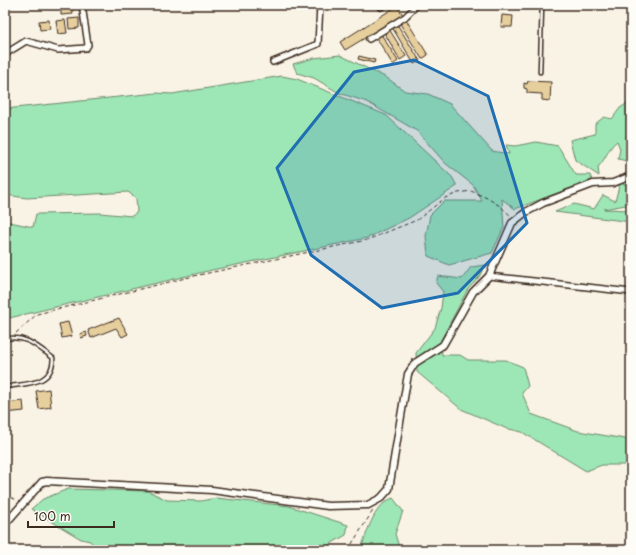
<svg xmlns="http://www.w3.org/2000/svg" width="636" height="555" viewBox="0 0 636 555" font-family="'Playpen Sans',sans-serif">
  <rect width="100%" height="100%" fill="#f9f3e5"/>
  <filter id="ink" filterUnits="userSpaceOnUse"><feTurbulence type="fractalNoise" baseFrequency=".025" numOctaves="2"/><feDisplacementMap in="SourceGraphic" scale="8" xChannelSelector="R" yChannelSelector="G"/><feConvolveMatrix kernelMatrix="1 2 1 2 8 2 1 2 1" color-interpolation-filters="sRGB"/></filter>
  <g filter="url(#ink)">
    <path fill="#9de6b5" stroke="#6c886a" d="M340 55 387 78 405 91 428 94 450 104 492 151 509 154 506 145 515 146 536 142 558 146 576 175H590L592 180 515 209 502 199 504 227 492 253 449 265 428 256 426 236 430 215 444 201H482L473 185 445 163 417 131 367 102 339 93 314 78 297 73 293 64 314 58Z
      M282 76 297 79 386 115 452 177 457 186 409 218 367 238 212 270 5 319V221L33 227 36 214 100 213 132 216 137 212 136 198 128 192 27 198 5 195V109L156 93 172 94Z
      M631 101V135L626 136 628 145 627 161 618 159 620 149 617 141C607 149 607 158 598 167L599 176 575 160 570 140 595 134V124L604 117 612 119 620 108Z
      M620 183 631 186V204L604 209 631 210V222L555 212 574 204 594 209 603 195 615 201Z
      M485 265 479 277 468 289 441 340 442 355H460L468 360H506L523 367 528 386 522 393 531 414 578 431 631 440V465H602L586 471 522 432 505 428 461 409 417 372 416 353 435 328 441 308 443 292 436 283 438 276 462 279 471 267Z
      M68 489 148 491 167 500 201 501 216 498 289 506 348 525 346 535 320 550H98L90 541 81 539 31 509 43 499Z
      M393 498 403 511 395 534 399 547 407 550H365L362 546C368 529 375 504 393 498Z"/>
    <path fill="#e7ce9d" stroke="#3b2a1e" d="M61 5H72L73 14 61 15Z
      M397 6 403 15 345 50 340 42Z
      M502 15 513 16 512 27H501Z
      M79 18V28L69 29 68 19Z
      M405 18 428 55 422 59 399 22Z
      M49 20 50 29 40 30 39 21Z
      M65 20 67 33 58 34 56 21Z
      M397 24 420 61 414 64 392 27Z
      M389 29 406 56 400 60 384 32Z
      M381 34 398 61 393 65 376 37Z
      M359 56 375 60 374 63 358 59Z
      M528 81 551 82 550 101 542 100V94L527 93V89L524 88V83L527 84Z
      M119 318 128 334 122 337 116 328 91 338 88 330Z
      M68 322 72 336 62 338 59 324Z
      M86 332 87 336 81 338 80 334Z
      M49 389 51 407 39 409 36 391Z
      M23 401 24 411 5 413V403Z"/>
    <g fill="none" stroke-linecap="round" stroke-linejoin="round">
      <defs>
        <path id="service" d="M540 72 542 5
          M5 339C25 334 38 347 53 358 53 386 26 383 5 387"/>
        <path id="minor" d="M379 5 381 7 384 5
          M369 39 405 17 417 5
          M5 54 26 41 58 50 86 48 88 45 82 5
          M273 62 318 44 320 5
          M489 276 631 292"/>
        <path id="tertiary" d="M5 524 42 482 47 481 212 490 328 506 368 505 381 498 389 489 408 374 415 363 443 345 473 292 489 276 512 223 526 212 543 203 593 184 613 183 631 176"/>
      </defs>
      <use href="#service" stroke="#3b2a1e" stroke-width="5.5"/>
      <use href="#minor" stroke="#3b2a1e" stroke-width="8"/>
      <use href="#tertiary" stroke="#3b2a1e" stroke-width="9"/>
      <path stroke="#3b2a1e" stroke-width="1" stroke-dasharray="4 3" stroke-linecap="butt" d="M16 333 37 314 194 276 367 240 417 220 445 198 458 193 471 191 487 198 500 206 511 216
        M5 495 17 500
        M5 545 16 550
        M348 550 374 509"/>
      <use href="#service" stroke="#fdfcf7" stroke-width="2.5"/>
      <use href="#minor" stroke="#fdfcf7" stroke-width="5"/>
      <use href="#tertiary" stroke="#fdfcf7" stroke-width="6"/>
    </g>
  </g>
  <path fill="#1f6fb2" fill-opacity="0.2" stroke="#1f6fb2" stroke-width="3" stroke-linejoin="round" d="M414 60 488 96 527 223 458 293 382 308 311 255 277 168 354 72Z"/>
  <rect width="636" height="555" fill="none" stroke="#fdfcf7" stroke-width="20"/>
  <rect x="10" y="10" width="616" height="535" fill="none" stroke="#3b2a1e" stroke-width="1.5" filter="url(#ink)"/>
  <path d="M28 521v6h86v-6" fill="none" stroke="#3b2a1e" stroke-width="2"/>
  <text x="34" y="521" font-size="12" fill="#3b2a1e" stroke="#fdfcf7" stroke-width="3" paint-order="stroke">100 m</text>
</svg>
